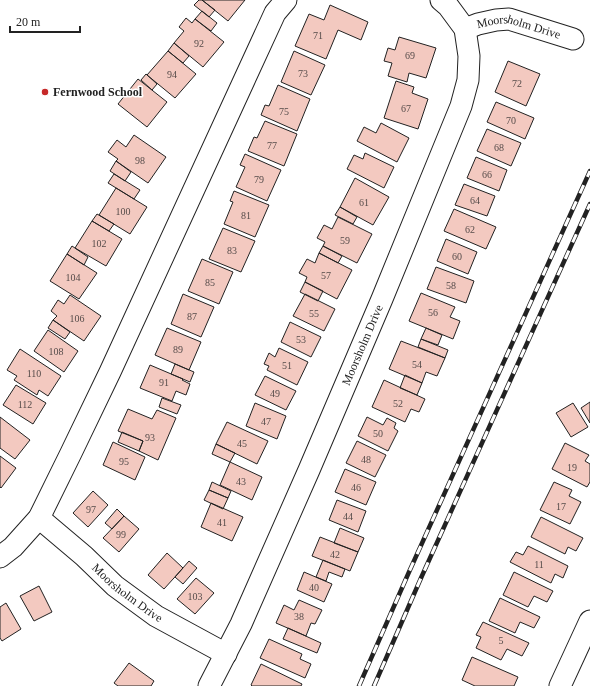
<svg xmlns="http://www.w3.org/2000/svg" width="590" height="686" viewBox="0 0 590 686" font-family="'Times New Roman',serif">
  <rect width="100%" height="100%" fill="#fff"/>
  <path fill="#f3c9c0" stroke="#222" d="M199 0H202L215 10 209 17 194 5Z
    M202 0H245L228 21Z
    M330 5 368 22 361 40 338 30 326 59 295 46 309 14 324 20Z
    M202 11 217 23 211 31 195 19Z
    M186 18 192 23 195 19 224 42 203 67 174 43 184 31 179 27Z
    M399 37 436 48 426 78 409 73 407 82 388 76 392 63 384 61 388 48 395 50Z
    M174 43 189 56 183 63 168 51Z
    M168 51 196 74 175 98 147 75Z
    M294 51 325 65 311 95 281 82Z
    M508 61 540 74 526 106 495 92Z
    M146 74 157 84 152 90 141 80Z
    M138 79 167 102 147 127 118 104Z
    M396 81 414 87 412 93 428 99 418 129 384 118Z
    M278 85 310 99 297 131 261 115 265 105 269 106Z
    M496 102 534 118 525 139 487 122Z
    M265 121 297 134 284 166 248 151 254 137 257 138Z
    M381 123 409 138 397 162 357 141 364 127 376 133Z
    M487 129 521 143 511 166 477 151Z
    M134 135 166 157 148 183 116 161 118 159 108 152 117 140 126 147Z
    M365 153 394 167 384 188 347 169 354 155 363 159Z
    M245 154 281 170 267 201 236 187 245 167 240 165Z
    M476 157 507 170 499 191 467 178Z
    M116 161 131 172 125 181 110 171Z
    M114 174 140 190 134 199 108 183Z
    M355 178 389 197 373 225 340 207Z
    M464 184 495 196 487 216 455 205Z
    M116 188 147 207 130 234 99 215Z
    M234 191 269 205 255 237 224 224 233 202 230 201Z
    M340 207 357 217 353 224 335 215Z
    M454 209 496 227 486 249 444 231Z
    M97 214 114 224 109 231 92 221Z
    M338 217 372 234 357 263 323 246 325 242 317 238 324 225 332 229Z
    M92 221 122 239 106 266 75 248Z
    M223 228 255 241 241 272 209 259Z
    M446 239 477 252 468 274 437 261Z
    M72 246 88 257 84 265 67 254Z
    M323 246 342 256 338 263 319 253Z
    M319 253 352 270 337 299 305 282 307 277 299 273 307 259 315 263Z
    M67 254 97 273 79 299 50 281Z
    M202 259 233 272 219 304 188 291Z
    M436 267 474 281 466 303 427 289Z
    M305 282 323 291 318 301 300 292Z
    M421 293 455 307 450 317 460 321 453 339 409 321Z
    M183 294 214 307 201 337 171 324Z
    M305 294 335 309 324 331 293 316Z
    M70 295 101 316 84 341 53 320 57 316 51 311 58 300 64 304Z
    M53 320 70 332 65 339 48 328Z
    M290 322 321 337 311 357 281 342Z
    M167 328 201 342 189 370 155 355Z
    M426 328 442 335 438 345 421 339Z
    M48 330 78 351 64 372 34 351Z
    M421 339 448 350 445 358 418 347Z
    M401 341 445 358 437 376 426 372 422 383 389 369Z
    M279 348 308 362 297 385 267 370 269 366 264 364 269 353 275 357Z
    M20 349 61 376 48 396 39 390 37 395 14 380 17 376 7 370Z
    M175 364 194 372 190 382 171 374Z
    M150 365 183 379 182 380 190 384 186 395 176 391 172 401 140 388Z
    M405 375 422 383 417 395 400 388Z
    M265 376 296 391 286 410 255 395Z
    M384 380 425 399 419 412 411 409 405 422 372 407Z
    M16 385 46 403 33 424 3 405Z
    M162 398 181 405 177 414 159 407Z
    M590 402V423L581 408Z
    M255 403 286 416 277 439 246 426Z
    M573 403 588 427 571 437 556 413Z
    M128 409 152 419 157 410 176 418 158 460 139 451 143 441 118 431Z
    M0 417 30 440 15 459 0 448Z
    M367 417 383 425 387 418 396 423 394 428 398 431 388 451 358 436Z
    M227 422 268 441 257 464 216 444Z
    M122 432 143 441 139 451 118 442Z
    M357 441 386 455 375 477 346 463Z
    M113 442 145 457 135 480 103 465Z
    M565 443 589 455 585 461 590 464V482L587 487 552 469Z
    M216 444 235 453 230 462 212 454Z
    M0 456 16 468 1 488 0 487Z
    M230 462 262 477 252 500 220 485Z
    M345 469 376 482 366 505 335 492Z
    M212 482 231 491 228 498 209 490Z
    M554 482 572 490 569 496 581 502 570 524 540 510Z
    M209 490 228 498 223 509 204 500Z
    M93 491 108 505 88 527 73 513Z
    M337 500 366 511 358 532 329 520Z
    M211 503 243 517 232 541 201 527Z
    M117 509 124 516 112 529 105 523Z
    M124 516 139 529 119 552 103 538Z
    M541 517 583 538 576 551 568 547 565 554 531 537Z
    M340 528 364 538 358 552 334 543Z
    M320 537 358 552 350 571 312 556Z
    M528 546 568 566 563 578 555 574 551 583 510 562 516 552 523 555Z
    M167 553 183 568 164 589 148 575Z
    M323 560 345 569 342 577 329 572 326 581 316 577Z
    M189 561 197 568 183 584 175 577Z
    M304 572 332 584 324 602 297 590Z
    M514 572 553 591 547 602 534 596 528 607 503 595Z
    M196 578 214 593 195 614 177 599Z
    M39 586 52 612 34 621 20 596Z
    M500 598 540 617 534 628 520 622 515 633 489 621Z
    M299 600 322 610 315 624 311 623 306 636 276 623 284 605 294 610Z
    M6 603 21 629 2 641 0 638V607Z
    M483 622 529 643 522 656 507 649 501 660 476 648 481 637 476 635Z
    M288 628 321 643 317 653 283 639Z
    M269 639 302 654 300 659 311 664 305 678 260 658Z
    M472 657 518 677 514 686H475L462 680Z
    M129 663 154 681 151 686H118L114 683Z
    M261 664 302 684 301 686H252L251 685Z"/>
  <g fill="none" stroke-linecap="round" stroke-linejoin="round">
    <defs>
      <g id="minor">
        <path id="s1" d="M465 29 478 24 496 20 509 19 573 39"/>
        <path id="s2" d="M39 518 84 556 115 586 156 616 226 654"/>
        <path d="M0 557 13 547 39 518 71 453 110 372 275 13 286 0"/>
        <path id="s3" d="M209 686 241 624 309 470 382 299 461 106 468 80 469 56 465 29 448 6 441 0"/>
        <path d="M560 686 590 621"/>
      </g>
    </defs>
    <use href="#minor" stroke="#222" stroke-width="23"/>
    <use href="#minor" stroke="#fff" stroke-width="21"/>
    <defs>
      <path id="rail" d="M359 686 409 572 590 171
        M374 686 421 578 590 204"/>
    </defs>
    <use href="#rail" stroke="#222" stroke-width="4.5"/>
    <use href="#rail" stroke="#fff" stroke-width="3" stroke-dasharray="9" stroke-linecap="butt"/>
  </g>
  <circle fill="#c62828" stroke="#fff" stroke-width="1.5" cx="45" cy="92" r="4"/>
  <g text-anchor="middle" dominant-baseline="central" stroke-width="3" stroke-linejoin="round" paint-order="stroke">
    <g font-size="10" fill="#564c4a">
      <text x="318" y="35">71</text>
      <text x="199" y="43">92</text>
      <text x="410" y="55">69</text>
      <text x="303" y="73">73</text>
      <text x="172" y="74">94</text>
      <text x="517" y="83">72</text>
      <text x="406" y="108">67</text>
      <text x="284" y="111">75</text>
      <text x="511" y="120">70</text>
      <text x="272" y="145">77</text>
      <text x="499" y="147">68</text>
      <text x="140" y="160">98</text>
      <text x="487" y="174">66</text>
      <text x="259" y="179">79</text>
      <text x="475" y="200">64</text>
      <text x="364" y="202">61</text>
      <text x="123" y="211">100</text>
      <text x="246" y="215">81</text>
      <text x="470" y="229">62</text>
      <text x="345" y="240">59</text>
      <text x="99" y="243">102</text>
      <text x="232" y="250">83</text>
      <text x="457" y="256">60</text>
      <text x="326" y="275">57</text>
      <text x="73" y="277">104</text>
      <text x="210" y="282">85</text>
      <text x="451" y="285">58</text>
      <text x="433" y="312">56</text>
      <text x="314" y="313">55</text>
      <text x="192" y="316">87</text>
      <text x="77" y="318">106</text>
      <text x="301" y="339">53</text>
      <text x="178" y="349">89</text>
      <text x="56" y="351">108</text>
      <text x="417" y="364">54</text>
      <text x="287" y="365">51</text>
      <text x="34" y="373">110</text>
      <text x="164" y="382">91</text>
      <text x="275" y="393">49</text>
      <text x="398" y="403">52</text>
      <text x="25" y="404">112</text>
      <text x="266" y="421">47</text>
      <text x="378" y="433">50</text>
      <text x="150" y="437">93</text>
      <text x="242" y="443">45</text>
      <text x="366" y="459">48</text>
      <text x="124" y="461">95</text>
      <text x="572" y="467">19</text>
      <text x="241" y="481">43</text>
      <text x="356" y="487">46</text>
      <text x="561" y="506">17</text>
      <text x="91" y="509">97</text>
      <text x="348" y="516">44</text>
      <text x="222" y="522">41</text>
      <text x="121" y="534">99</text>
      <text x="335" y="554">42</text>
      <text x="539" y="564">11</text>
      <text x="314" y="587">40</text>
      <text x="195" y="596">103</text>
      <text x="299" y="616">38</text>
      <text x="501" y="640">5</text>
    </g>
    <g font-size="12" fill="#222" stroke="#fff">
      <text stroke="none"><textPath href="#s1" startOffset="56">Moorsholm Drive</textPath></text>
      <text stroke="none"><textPath href="#s3" startOffset="374">Moorsholm Drive</textPath></text>
      <text stroke="none"><textPath href="#s2" startOffset="116">Moorsholm Drive</textPath></text>
    </g>
    <g font-size="12" font-weight="bold" fill="#222" stroke="#fff" text-anchor="start">
      <text x="53" y="92">Fernwood School</text>
    </g>
  </g>
  <path d="M10 26v6h70v-6" fill="none" stroke="#222222" stroke-width="2"/>
  <text x="16" y="26" font-size="12" fill="#222222" stroke="#ffffff" stroke-width="3" paint-order="stroke">20 m</text>
</svg>
